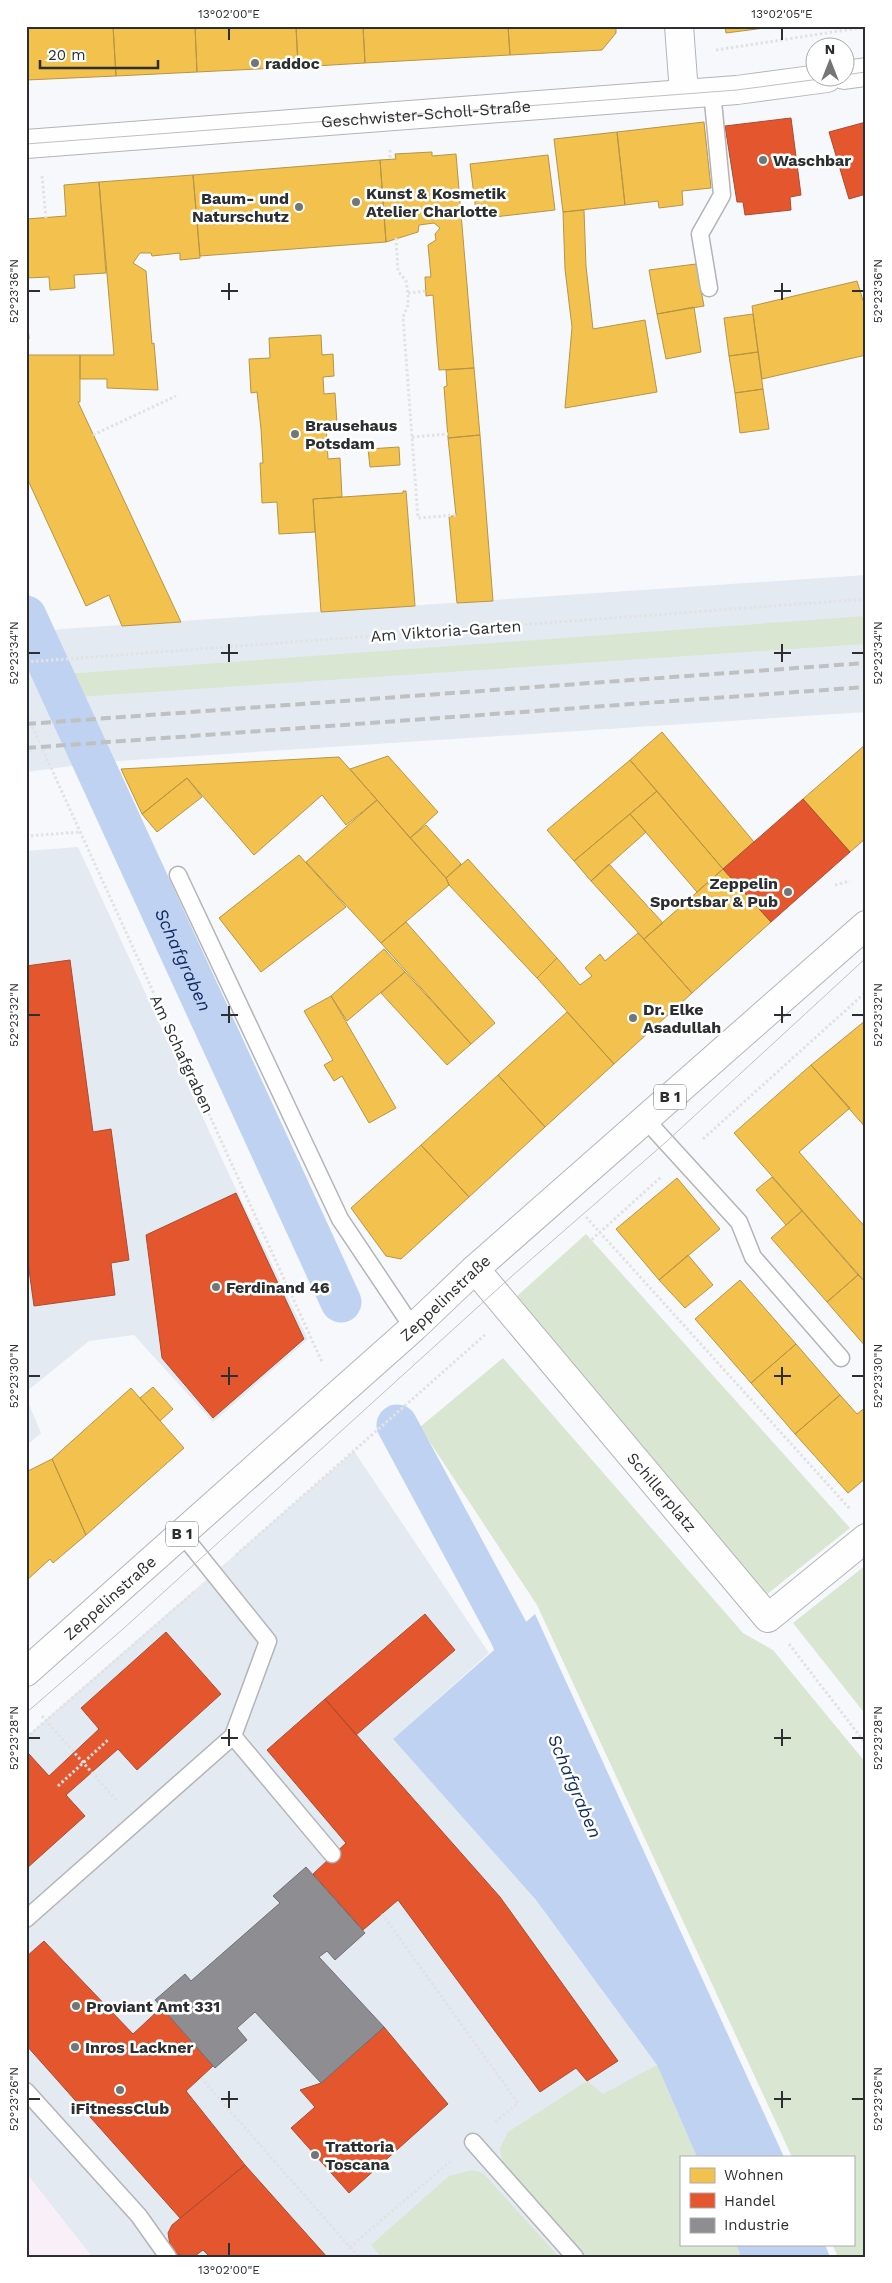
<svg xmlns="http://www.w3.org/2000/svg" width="892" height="2283" viewBox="0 0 892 2283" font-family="'Work Sans',sans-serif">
  <rect width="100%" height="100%" fill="#f6f8fb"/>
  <path fill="#e4eaf2" d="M866 575V712L103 762 26 772V634L62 629Z
    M78 847 234 1185 308 1339 213 1422 134 1335 89 1341 26 1392V851Z
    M26 1397 41 1433 26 1446Z
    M354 1451 489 1653 393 1739 536 1900 657 2065 697 2157H681V2244H736L741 2257H92L26 2173V1737Z"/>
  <path fill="#f9eff8" d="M26 2173 92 2257H26Z"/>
  <path fill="#d9e6d1" d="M866 616V644L76 697 65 674Z
    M586 1234 850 1528 766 1595 516 1297Z
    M503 1358 743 1633 773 1650 866 1763V2257H838L832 2244H853V2157H792L537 1605 420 1427Z
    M866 1565V1715L793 1623Z
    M657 2065 697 2157H681V2244H736L741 2257H588L503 2168 500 2148 508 2132 587 2081 603 2094Z
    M472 2170 483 2173 559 2257H381L371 2245 449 2176Z"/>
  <path fill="#c0d2f2" d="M535 1614 784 2157H697L657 2065 536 1900 393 1739Z
    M736 2244H825L830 2257H741Z"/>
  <path fill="#f2c14e" stroke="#b79545" d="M26 26H113L116 76 26 80Z
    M113 26H195L197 72 116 76Z
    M195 26H296L298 67 197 72Z
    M296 26H363L365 63 298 67Z
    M363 26H508L510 55 365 63Z
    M508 26H616V33L602 50 510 55Z
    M725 26H780L726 33Z
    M704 122 711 188 682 191 683 205 659 208 658 201 625 205 617 132Z
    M617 132 625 205 563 212 554 139Z
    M432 152V156L456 154 474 368 439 370 433 295 426 296 425 277H431L428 245 436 240 435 234 440 228 434 223 419 225 418 232 386 242 380 160 396 159 395 154Z
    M548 155 555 210 477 219 470 164Z
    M380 160 386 242 200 256 193 175Z
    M193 175 200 258 180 260V253L152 256 151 253H140L133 263 146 271 152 344 154 343 158 390 107 388V379H80V355H114L99 182Z
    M99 182 106 273 74 275 75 288 50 290 49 277 26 278V219L66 216 64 185Z
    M584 210 586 266 593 329 645 320 657 392 565 408 572 327 565 269 563 212Z
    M696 264 704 306 657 314 649 270Z
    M857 281 866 310V355L762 379 752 306Z
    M26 299 29 339H26Z
    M694 307 701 352 666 359 657 314Z
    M753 314 758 352 729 356 724 318Z
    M321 335 322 355 333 354 334 376 323 377 324 394 335 393 337 424 326 425 328 459 340 458 342 497 313 499 315 532 279 534 277 502 262 503 260 463H263L261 429 257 392 251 393 249 359 270 358 269 338Z
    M758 352 763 389 735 393 729 356Z
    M26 355H80V402H78L181 622 122 626 109 595 86 606 26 476Z
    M474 368 480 435 448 438 444 387 447 386 446 370Z
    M763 389 769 429 740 433 735 393Z
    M480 435 493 601 457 603 449 517 456 515 448 438Z
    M399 447 400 465 370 467 368 449Z
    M403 491H406L415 606 321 612 313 499 403 493Z
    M662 732 754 842 723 869 630 760Z
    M866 744V838L850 852 803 799Z
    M388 756 438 812 410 838 350 769Z
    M339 757 377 800 346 825 322 795 254 855 187 778 142 814 121 769Z
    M630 760 657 791 574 861 547 830Z
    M187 778 202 797 157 832 142 814Z
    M657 791 723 869 697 892 630 814Z
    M377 800 446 878 449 885 381 943 306 862Z
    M630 814 646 832 591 881 574 861Z
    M426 825 461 864 446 878 410 838Z
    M299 855 346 907 261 972 219 918Z
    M468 859 557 958 537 978 449 885 446 878Z
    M609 864 663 923 644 939 591 881Z
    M723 869 771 922 692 993 644 939Z
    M406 922 495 1023 471 1044 381 943Z
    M638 933 692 993 614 1064 537 978 557 958 580 985 592 976 585 968 600 954 605 961Z
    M384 949 405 972 347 1021 331 996Z
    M405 972 471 1044 447 1065 381 993Z
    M331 996 396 1108 369 1123 342 1076 334 1081 324 1065 333 1060 304 1011Z
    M567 1012 614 1064 545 1127 498 1075Z
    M866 1020V1128L811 1065Z
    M811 1065 850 1108 799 1152 866 1228V1283L734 1133Z
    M498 1075 545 1127 469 1197 421 1145Z
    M421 1145 469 1197 401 1259 386 1256 351 1208Z
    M772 1177 802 1211 786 1225 756 1190Z
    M677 1178 720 1229 659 1280 616 1229Z
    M802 1211 858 1275 827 1302 771 1238Z
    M688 1255 713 1285 685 1308 659 1280Z
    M858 1275 866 1283V1347L827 1302Z
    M740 1280 796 1344 751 1383 695 1319Z
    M796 1344 840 1395 795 1434 751 1383Z
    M153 1387 173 1409 160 1421 140 1398Z
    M131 1388 184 1448 86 1535 52 1459Z
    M840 1395 857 1414 866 1407V1478L848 1493 795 1434Z
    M52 1459 86 1535 53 1563 50 1559 26 1581V1472Z"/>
  <path fill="#e4572e" stroke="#ad4b2f" d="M791 118 801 195 790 197 791 210 745 215 743 202H737L725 126Z
    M866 122V194L849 199 829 132Z
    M803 799 850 852 771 922 723 869Z
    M70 960 93 1132 111 1129 129 1260 111 1263 115 1295 34 1306 26 1248V966Z
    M236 1193 304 1339 213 1418 162 1358 146 1235Z
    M425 1614 455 1650 356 1735 325 1699Z
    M166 1632 221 1694 137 1770 118 1749 66 1795 85 1816 26 1869V1757L29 1754 49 1776 99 1729 81 1708Z
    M325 1699 500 1897 618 2061 587 2081 576 2068 540 2092 398 1900 363 1930 313 1874 346 1843 267 1750Z
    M44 1941 133 2034 162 2007 213 2066 186 2091 245 2165 180 2218 26 2045V1957Z
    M384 2027 448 2104 349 2193 291 2128 315 2107 300 2090 321 2083Z
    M245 2165 327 2257H210L203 2250 195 2256H185L177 2254 170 2245 168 2233 172 2225Z"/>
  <path fill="#8d8d92" stroke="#707075" d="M306 1867 365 1933 335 1960 327 1951 319 1957 384 2027 321 2083 255 2012 237 2028 247 2040 215 2068 155 2000 185 1974 191 1981 280 1903 273 1896Z"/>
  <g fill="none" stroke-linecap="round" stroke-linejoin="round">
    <g stroke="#c0d2f2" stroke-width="41">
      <path id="s1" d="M26 616 341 1302"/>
      <path d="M397 1425 510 1635 532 1687"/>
    </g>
    <defs>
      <path id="lane" d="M709 288 700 234 722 195 712 91
        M178 875 340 1219 413 1328
        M645 1119 739 1222 753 1257 841 1358
        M233 1736 332 1854
        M26 1919 233 1736 268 1641 182 1534
        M26 2091 139 2216 168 2257
        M473 2142 575 2257"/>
      <g id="street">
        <path d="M679 26 684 93"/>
        <path d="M844 75 866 72"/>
        <path d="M26 144 737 90 827 78"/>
        <path id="s2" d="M475 1269 768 1618 866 1538"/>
      </g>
      <g id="primary">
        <path id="s3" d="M26 1672 413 1328 475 1269 866 925"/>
      </g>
    </defs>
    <use href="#lane" stroke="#b3b4b7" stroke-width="19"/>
    <use href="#street" stroke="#b3b4b7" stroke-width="30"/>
    <use href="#primary" stroke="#b3b4b7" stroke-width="30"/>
    <path stroke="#e2e2e2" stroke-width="3" stroke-dasharray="2.5 2.5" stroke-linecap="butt" d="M716 50 866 27
      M390 150V160
      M42 176 46 218
      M396 238 398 271 406 281 408 293V305L403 317 418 518 456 515
      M408 293 426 291
      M93 435 176 396
      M412 437 448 434
      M26 662 866 599
      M26 713 322 1362
      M26 836 81 832
      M835 885 850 881
      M703 1139 866 992
      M586 1217 850 1509
      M536 1290 661 1177
      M236 1555 486 1334
      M789 1644 866 1744
      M42 1716 117 1801
      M26 1738 194 1592
      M58 1786 109 1739
      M382 1914 518 2103 494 2123
      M201 2078 350 2247 452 2160
      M350 2247 359 2257"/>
    <use href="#lane" stroke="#fefefe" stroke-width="16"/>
    <use href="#street" stroke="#fefefe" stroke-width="28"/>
    <use href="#primary" stroke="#fefefe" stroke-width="28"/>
    <g stroke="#c0c0c0" stroke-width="1">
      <path d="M844 75 866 72"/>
      <path id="s4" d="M26 144 737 90 827 78"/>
      <path d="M26 1713 123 1629 512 1276 666 1142 866 958"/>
    </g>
    <path stroke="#c0c0c0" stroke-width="4" stroke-dasharray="10 5" stroke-linecap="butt" d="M26 724 866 663
      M26 748 866 687"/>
  </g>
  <path fill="none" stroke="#2c2e30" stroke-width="2" d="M229 28V40M782 28V40M229 283V300M782 283V300M28 291H40M221 291H238M774 291H791M852 291H864M229 644V662M782 644V662M28 653H40M221 653H238M774 653H791M852 653H864M229 1006V1023M782 1006V1023M28 1015H40M221 1015H238M774 1015H791M852 1015H864M229 1367V1385M782 1367V1385M28 1376H40M221 1376H238M774 1376H791M852 1376H864M229 1729V1746M782 1729V1746M28 1738H40M221 1738H238M774 1738H791M852 1738H864M229 2091V2108M782 2091V2108M28 2099H40M221 2099H238M774 2099H791M852 2099H864M229 2243V2256"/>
  <g fill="#737577" stroke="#fff" stroke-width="2">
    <circle cx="255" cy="63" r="5"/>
    <circle cx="763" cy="160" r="5"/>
    <circle cx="356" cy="202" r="5"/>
    <circle cx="299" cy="207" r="5"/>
    <circle cx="295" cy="434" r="5"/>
    <circle cx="788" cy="892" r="5"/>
    <circle cx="633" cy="1018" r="5"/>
    <circle cx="216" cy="1287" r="5"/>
    <circle cx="76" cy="2006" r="5"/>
    <circle cx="75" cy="2047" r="5"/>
    <circle cx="120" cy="2090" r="5"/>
    <circle cx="315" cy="2155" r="5"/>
  </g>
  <g text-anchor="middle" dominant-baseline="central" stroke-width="5" stroke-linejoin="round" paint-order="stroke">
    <g fill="#fff" stroke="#6b6d6e" stroke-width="1">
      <rect x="654" y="1084.5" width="32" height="25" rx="4"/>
      <rect x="166" y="1521.5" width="32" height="25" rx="4"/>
    </g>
    <g font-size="15" font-weight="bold" fill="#2c2e30">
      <text x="670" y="1097">B 1</text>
      <text x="182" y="1534">B 1</text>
    </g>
    <g font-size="16" font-weight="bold" fill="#2c2e30" stroke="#fff" text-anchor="start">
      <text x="265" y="63">raddoc</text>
      <text x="773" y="160">Waschbar</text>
      <text x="366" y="193">Kunst &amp; Kosmetik<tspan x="366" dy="18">Atelier Charlotte</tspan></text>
      <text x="289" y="198" text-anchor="end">Baum- und<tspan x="289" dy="18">Naturschutz</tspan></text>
      <text x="305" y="425">Brausehaus<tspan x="305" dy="18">Potsdam</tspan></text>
      <text x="778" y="883" text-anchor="end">Zeppelin<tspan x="778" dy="18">Sportsbar &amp; Pub</tspan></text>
      <text x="643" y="1009">Dr. Elke<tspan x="643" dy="18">Asadullah</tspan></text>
      <text x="226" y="1287">Ferdinand 46</text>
      <text x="86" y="2006">Proviant Amt 331</text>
      <text x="85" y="2047">Inros Lackner</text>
      <text x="120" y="2108" text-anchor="middle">iFitnessClub</text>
      <text x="325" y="2146">Trattoria<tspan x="325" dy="18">Toscana</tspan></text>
    </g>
    <g font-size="16" fill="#2c2e30" stroke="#fff">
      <text stroke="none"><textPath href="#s4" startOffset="401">Geschwister-Scholl-Straße</textPath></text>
      <text transform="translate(446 631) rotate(-4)">Am Viktoria-Garten</text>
      <text transform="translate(182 1054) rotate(65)">Am Schafgraben</text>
      <text stroke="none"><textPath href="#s3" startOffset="562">Zeppelinstraße</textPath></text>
      <text stroke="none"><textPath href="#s2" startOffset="291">Schillerplatz</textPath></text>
      <text stroke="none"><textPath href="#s3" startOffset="112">Zeppelinstraße</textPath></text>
    </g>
    <g font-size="18" font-style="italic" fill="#112a5f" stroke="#fff">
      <text stroke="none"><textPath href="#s1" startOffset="378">Schafgraben</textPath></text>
      <text transform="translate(575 1786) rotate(67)">Schafgraben</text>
    </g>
  </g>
  <rect width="892" height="2283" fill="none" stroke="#ffffff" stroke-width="55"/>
  <rect x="680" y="2156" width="175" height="90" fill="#ffffff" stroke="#ababac"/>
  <rect x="690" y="2168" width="25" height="15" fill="#f2c14e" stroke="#ababac"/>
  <text x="724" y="2180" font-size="15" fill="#2c2e30">Wohnen</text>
  <rect x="690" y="2193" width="25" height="15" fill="#e4572e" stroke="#ababac"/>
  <text x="724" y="2206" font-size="15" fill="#2c2e30">Handel</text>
  <rect x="690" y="2218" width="25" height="15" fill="#8d8d92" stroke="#ababac"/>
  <text x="724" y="2230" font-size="15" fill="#2c2e30">Industrie</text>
  <g transform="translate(830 62)"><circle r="24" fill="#ffffff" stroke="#ababac"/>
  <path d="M0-4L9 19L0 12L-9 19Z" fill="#737577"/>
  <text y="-8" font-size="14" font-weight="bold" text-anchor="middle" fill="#2c2e30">N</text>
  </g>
  <path d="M40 60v8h118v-8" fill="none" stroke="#2c2e30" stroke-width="2.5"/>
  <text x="48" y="60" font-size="15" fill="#2c2e30" stroke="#ffffff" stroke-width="4" paint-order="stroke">20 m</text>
  <rect x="28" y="28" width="836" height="2228" fill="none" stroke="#2c2e30" stroke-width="2"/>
  <g font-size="12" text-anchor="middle" fill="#2c2e30">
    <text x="229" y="18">13°02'00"E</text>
    <text x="782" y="18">13°02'05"E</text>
    <text transform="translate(14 291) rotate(-90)" y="4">52°23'36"N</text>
    <text transform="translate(878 291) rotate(-90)" y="4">52°23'36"N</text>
    <text transform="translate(14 653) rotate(-90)" y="4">52°23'34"N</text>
    <text transform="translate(878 653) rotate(-90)" y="4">52°23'34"N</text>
    <text transform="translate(14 1015) rotate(-90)" y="4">52°23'32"N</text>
    <text transform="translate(878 1015) rotate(-90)" y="4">52°23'32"N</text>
    <text transform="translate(14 1376) rotate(-90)" y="4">52°23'30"N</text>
    <text transform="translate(878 1376) rotate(-90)" y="4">52°23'30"N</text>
    <text transform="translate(14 1738) rotate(-90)" y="4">52°23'28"N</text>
    <text transform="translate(878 1738) rotate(-90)" y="4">52°23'28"N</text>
    <text transform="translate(14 2099) rotate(-90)" y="4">52°23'26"N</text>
    <text transform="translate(878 2099) rotate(-90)" y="4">52°23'26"N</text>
    <text x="229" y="2274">13°02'00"E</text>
  </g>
</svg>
